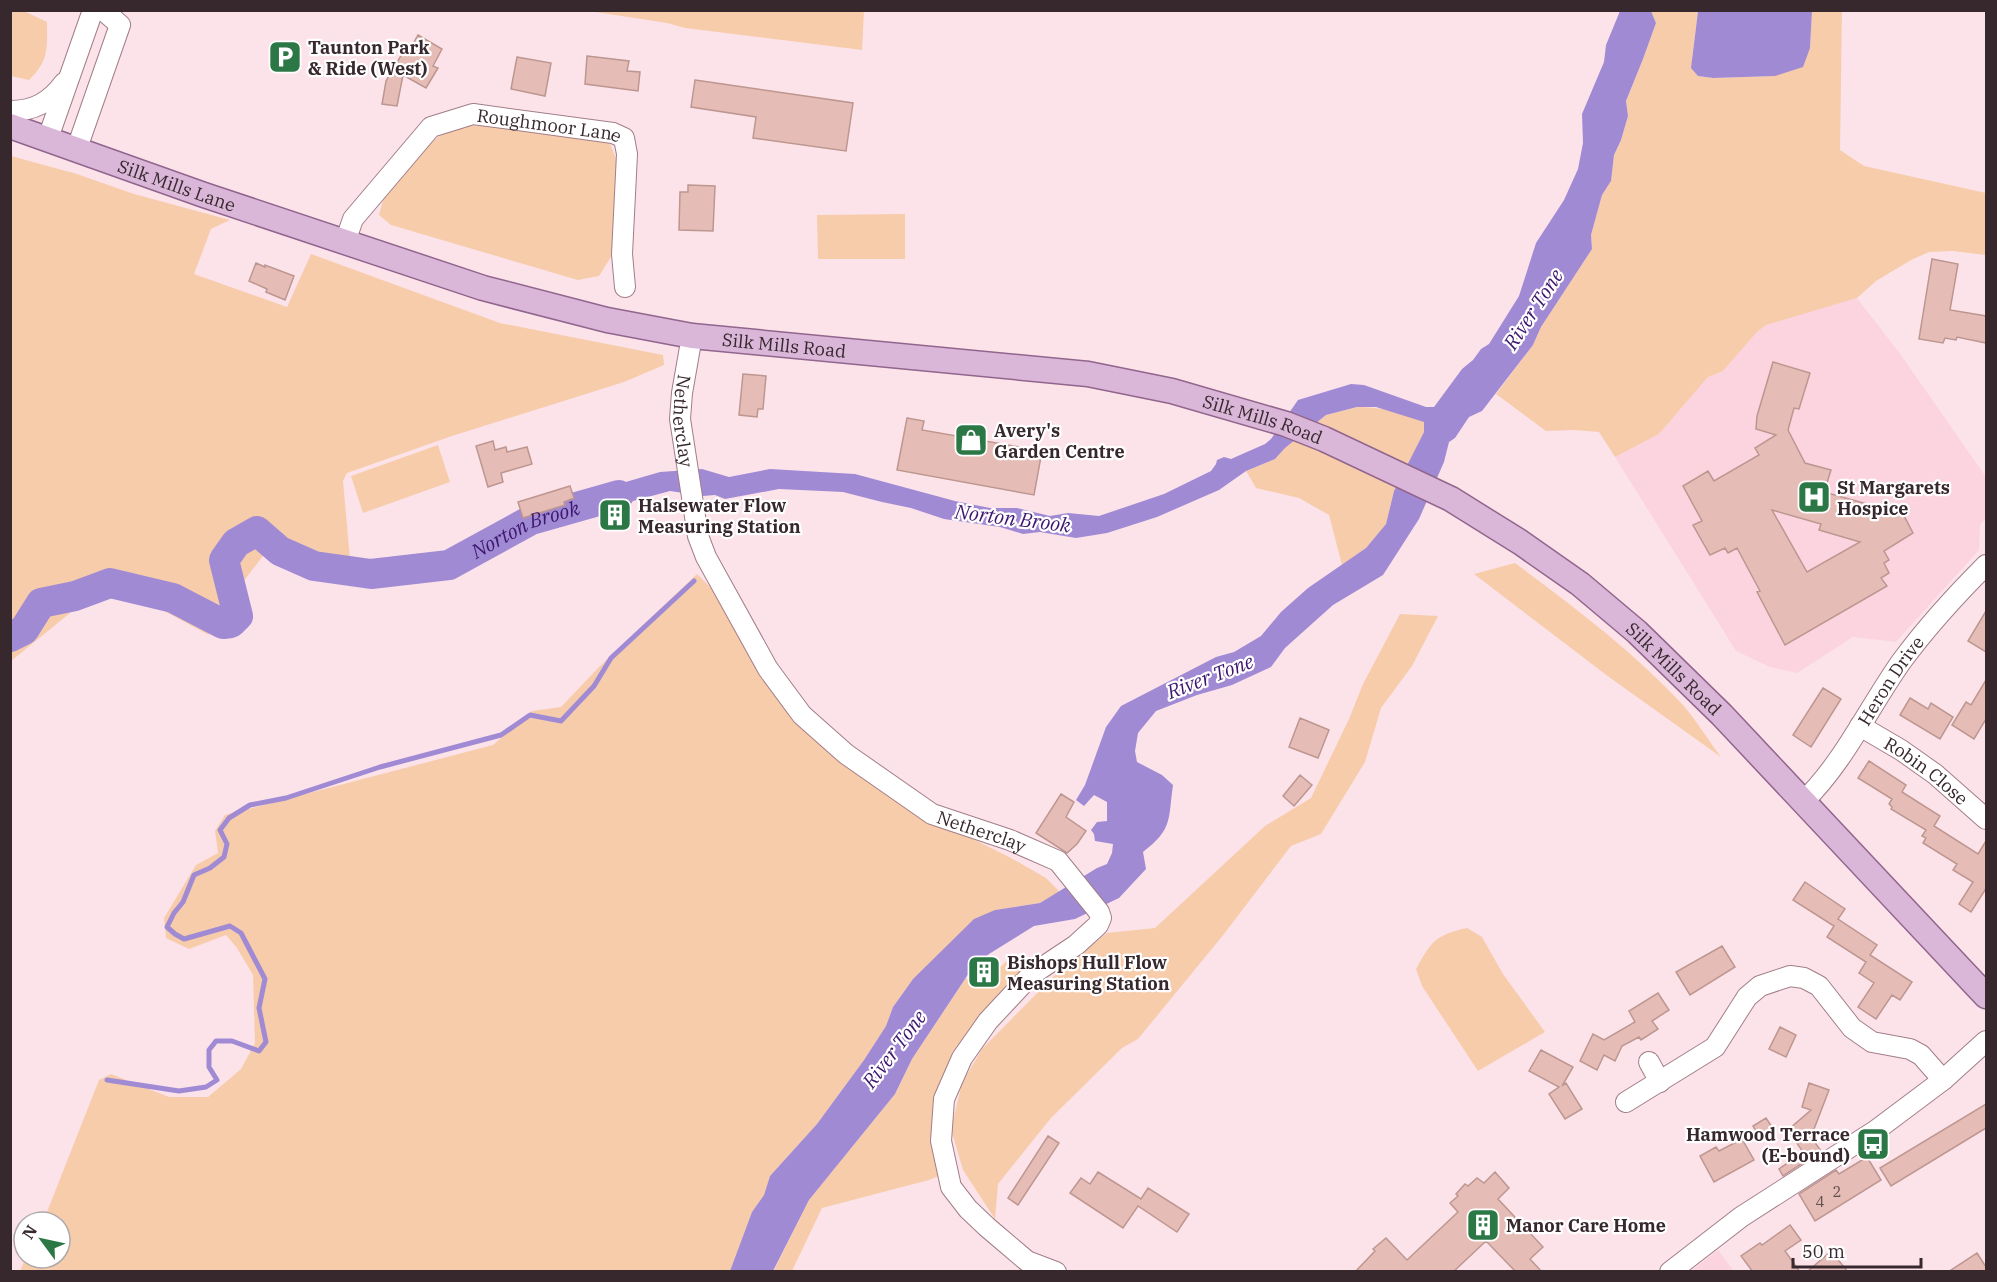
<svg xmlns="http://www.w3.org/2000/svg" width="1997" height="1282" viewBox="0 0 1997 1282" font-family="'IBM Plex Serif',serif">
  <rect width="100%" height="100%" fill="#fce3ea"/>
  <path fill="#fcd4e0" d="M1857 298 1901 355 1986 477V518L1980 525 1979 550 1896 642 1853 637 1797 673 1770 667 1736 651 1615 457 1659 434 1708 377 1723 371 1757 332 1766 325 1803 313Z
    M1718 1250 1734 1271H1691Z"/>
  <path fill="#f7ccab" d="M11 10 26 12 47 22C47 49 49 61 29 80L11 76Z
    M589 11H864L862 50 685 28 667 23Z
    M1651 11H1698L1692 59 1698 76 1713 78 1774 76 1810 48 1812 11H1842L1840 150 1864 166 1986 193V255L1953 251 1929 252 1911 260 1876 281 1857 298 1766 325 1757 332 1723 371 1708 377 1659 434 1615 457 1599 432 1574 430 1546 431 1496 394 1533 345 1541 327 1592 249 1591 235 1602 195 1611 181 1614 155 1621 140 1628 116 1626 101 1643 59 1656 23Z
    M459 126H499L609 141 617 161 615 228 611 257 599 276 578 280 391 225 379 215 384 197 418 155 438 137Z
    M11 156 77 174 134 194 230 220 211 229 194 274 287 307 311 254 500 323 663 355 664 365 624 382 452 436 347 473 343 481 350 559V582L325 581 287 564 266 552 243 582 250 615 237 636 207 634 140 598 118 592 96 601 89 606 75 609 11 661Z
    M905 214V259H818L817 215Z
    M1357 407C1380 407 1403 412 1424 421V432L1394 491 1386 524 1366 548 1342 565 1329 515 1299 498 1256 488 1246 471 1275 459 1285 448 1326 415Z
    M438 445 450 482 363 513 351 476Z
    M1515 563C1574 607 1633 651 1683 705 1697 721 1708 740 1721 757L1609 677 1474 574Z
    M697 574 716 593 830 751 917 816 971 838 1011 858 1046 878 1060 892 1040 903 995 910 944 950 913 979 893 1007 886 1026 864 1060 817 1124 770 1176 764 1195 752 1212 730 1271 20 1272 25 1258H60V1222H43L99 1080 111 1074 169 1097H208L241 1069 255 1043 253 975 237 948 226 935 189 949 166 938 164 918 196 865 218 853 215 831 225 815 493 745 532 711 561 707 599 667Z
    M1400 614 1438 616 1412 666 1381 708 1365 762 1321 834 1291 846 1224 934 1138 1039 1122 1048 1051 1118 998 1184 995 1219 963 1170 951 1129 962 1083 982 1049 1062 968 1107 933 1155 928 1265 826 1311 798 1349 719 1363 684Z
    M1467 928 1482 937 1503 974 1545 1032 1478 1071 1422 986 1416 969C1431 942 1435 935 1467 928Z
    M1010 958 1025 974 957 1054 935 1097 932 1138 939 1176 929 1180 822 1208 792 1271 773 1272 809 1200 895 1094 912 1059 966 978 979 986Z"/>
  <path fill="#a18ad4" d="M1620 11H1651L1656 23 1643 59 1626 101 1628 116 1621 140 1614 155 1611 181 1602 195 1591 235 1592 249 1541 327 1533 345 1482 411 1469 417 1455 438 1449 442 1444 462 1419 519 1383 575 1333 605 1285 648 1271 667 1232 685 1197 695 1156 711 1138 733 1135 751 1137 762 1162 775 1173 785C1168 820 1173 829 1143 852L1146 869 1119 898 1075 919 1034 926 989 954 973 967 912 1059 895 1094 809 1200 773 1271H730L752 1212 764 1195 770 1176 817 1124 864 1060 886 1026 893 1007 913 979 974 919 995 910 1040 903 1097 868 1107 864 1112 853 1113 844 1095 841 1094 834 1091 830 1097 822 1107 821V802L1094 795 1084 806 1076 800 1085 785 1106 727 1121 706 1216 657 1234 652 1261 636 1281 612 1308 588 1366 548 1386 524 1394 491 1424 432V422L1376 407H1357L1326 415 1285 448 1275 459 1246 471 1219 490 1157 517 1107 533 1076 538 1040 532 1023 534 1000 527 944 519 911 508 882 502 843 492 779 489 725 499 715 495 703 496 670 491 611 507 596 508 581 505 605 488 660 472 702 469 729 477 770 469 855 474 955 501 990 508H1017L1050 516 1068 513 1099 516 1164 494 1211 471 1216 464 1217 460 1224 457 1231 459 1265 444 1271 439 1298 400 1351 384 1364 385 1426 407H1434L1462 369 1473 360 1481 349 1489 344 1519 296 1536 243 1564 200 1578 169 1583 143 1582 114 1604 62 1606 45Z
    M1698 11H1812L1810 48 1803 67 1775 76 1713 78 1698 76 1691 68Z"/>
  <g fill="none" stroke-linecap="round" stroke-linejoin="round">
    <path stroke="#a18ad4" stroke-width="5" d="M107 1080 179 1091 206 1087 217 1080 209 1067V1050L216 1041H232L259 1051 266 1042 259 1008 265 979 241 933 230 926 184 939 175 934 167 927 174 913 183 902 194 875 210 868 224 857 227 844 220 830 229 818 250 805 286 798 380 767 501 735 530 715 561 721 594 686 611 658 694 581"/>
    <path stroke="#a18ad4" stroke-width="30" id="s1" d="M10 637 24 630 41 603 75 596 110 583 173 598 223 624 231 623 238 616 224 560 236 543 257 531 280 551 314 566 371 574 449 565 531 520 619 495"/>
  </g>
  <path fill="#e6bdb6" stroke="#bd9690" stroke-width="1.5" fill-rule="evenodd" d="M418 35 442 49 433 66 438 68 426 88 403 75 397 106 382 104 386 81 406 47 409 51Z
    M587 56 629 61 627 71 640 72 638 91 585 84Z
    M517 57 551 63 545 96 511 89Z
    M695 80 853 103 846 151 753 138 756 117 691 107Z
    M688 185 715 186 713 231 679 230 680 192H688Z
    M1932 259 1958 264 1950 310 1986 316V343L1957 337 1956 340 1945 338 1943 343 1919 339Z
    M256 263 265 267V265L294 276 285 300 266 292 267 289 249 281Z
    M1773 362 1810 373 1799 409 1794 408 1788 430 1805 463 1831 470 1824 492 1903 514 1913 533 1884 551 1889 560 1884 563 1889 573 1881 578 1887 586 1785 645 1757 592 1760 591 1737 548 1728 553 1725 548 1710 555 1693 525 1702 521 1683 486 1708 471 1714 481 1759 455 1755 448 1776 435 1756 429 1757 416ZM1772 510 1821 524 1819 530 1860 542 1807 572Z
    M743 374 766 376 763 409H758L757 417 739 415Z
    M907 418 924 421 922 430 1042 451 1034 495 897 470Z
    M493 441 495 450 506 447 507 452 527 447 532 464 501 473 503 482 488 487 476 446Z
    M570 486 574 498 564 502 565 505 523 518 518 502Z
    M1986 611V652L1968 641Z
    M1986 680V719L1974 739 1952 725 1966 702 1971 705Z
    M1823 688 1841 699 1811 747 1793 735Z
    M1910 698 1928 709 1931 703 1953 717 1940 739 1900 715Z
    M1300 718 1329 730 1318 758 1289 747Z
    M1869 761 1906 785 1902 792 1940 816 1934 826 1978 854 1986 841V891L1985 890 1971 912 1959 904 1973 882 1953 870 1957 864 1923 843 1926 838 1922 836 1926 830 1891 809 1892 807 1889 804 1892 799 1858 778Z
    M1300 775 1312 785 1294 806 1283 796Z
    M1061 794 1074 802 1066 817 1086 831 1077 844 1067 853 1036 833Z
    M1805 882 1845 909 1838 919 1877 945 1870 955 1912 982 1900 1000 1892 995 1876 1019 1858 1007 1874 983 1859 973 1866 962 1827 937 1834 926 1793 900Z
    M1722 946 1735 967 1690 995 1676 972Z
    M1658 993 1669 1010 1652 1021 1658 1029 1641 1040 1639 1037 1622 1046 1615 1061 1604 1055 1597 1070 1580 1061 1593 1034 1604 1040 1635 1022 1629 1011Z
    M1780 1027 1796 1035 1786 1057 1769 1049Z
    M1541 1050 1573 1067 1562 1086 1566 1083 1582 1109 1565 1119 1549 1094 1559 1087 1529 1071Z
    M1809 1083 1829 1090 1811 1137 1821 1151 1783 1176 1779 1169 1803 1152 1788 1130 1811 1110 1802 1107Z
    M1986 1104V1128L1891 1186 1880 1168Z
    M1766 1118 1774 1130 1760 1138 1753 1126Z
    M1048 1136 1059 1143 1018 1205 1008 1198Z
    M1742 1139 1754 1160 1714 1182 1700 1156 1716 1147 1719 1151Z
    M1867 1157 1881 1180 1815 1221 1799 1194 1836 1170 1839 1174Z
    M1098 1172 1141 1199 1148 1188 1189 1214 1177 1232 1138 1206 1123 1228 1070 1193 1081 1178 1090 1184Z
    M1495 1172 1509 1188 1498 1199 1543 1247 1530 1259 1542 1272H1516L1486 1241 1453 1272H1355L1375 1251 1373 1249 1386 1238 1407 1260 1458 1212 1450 1203 1458 1196 1456 1194 1465 1184 1468 1186 1477 1178 1484 1183Z
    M1790 1225 1801 1240 1785 1251 1800 1272H1753L1741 1256 1760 1243 1762 1245Z
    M1831 1251 1848 1272H1807Z
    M1977 1253 1986 1267V1272H1948Z"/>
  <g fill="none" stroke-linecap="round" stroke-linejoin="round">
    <defs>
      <g id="minor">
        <path d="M10 111C34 111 50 102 64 83"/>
        <path d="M48 138 93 10"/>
        <path d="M77 148 120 25 103 10"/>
        <path id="s2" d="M345 242 353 219 431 127 473 114 613 133 624 138 627 154 622 254 625 287"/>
        <path id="s3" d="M692 336 682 393 680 419 698 536 706 557 768 669 802 715 846 754 932 814 1010 840 1058 861 1099 912 1101 918 1098 925 1076 945 1031 975 988 1021 962 1058 944 1099 941 1141 951 1187 968 1209 987 1227 1027 1261 1056 1272"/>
        <path id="s4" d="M1860 726 1901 750 1935 774 1986 819"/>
        <path id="s5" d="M1803 802C1844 762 1868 709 1901 662 1926 628 1956 595 1986 565"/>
        <path d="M1649 1062 1660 1082"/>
        <path d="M1626 1102 1715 1047 1747 997 1760 986 1790 976 1804 978 1819 986 1852 1028 1872 1042 1910 1049 1921 1055 1943 1080"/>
        <path d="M1670 1272 1741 1217 1875 1131 1943 1080 1986 1041"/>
      </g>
      <g id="major">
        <path id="s6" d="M10 126 204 195 483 288 607 320 692 336 1088 374 1172 391 1286 424 1324 439 1451 499 1520 542 1580 584 1637 632 1722 715 1986 996"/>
      </g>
    </defs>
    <use href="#minor" stroke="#a27d88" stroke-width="22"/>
    <use href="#major" stroke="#91658c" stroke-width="27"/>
    <use href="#minor" stroke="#fff" stroke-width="20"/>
    <use href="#major" stroke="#dab6d9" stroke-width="24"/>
  </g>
  <defs>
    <symbol id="parking-square" viewBox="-11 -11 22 22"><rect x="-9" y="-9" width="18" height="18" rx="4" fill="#2c7746" stroke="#fff"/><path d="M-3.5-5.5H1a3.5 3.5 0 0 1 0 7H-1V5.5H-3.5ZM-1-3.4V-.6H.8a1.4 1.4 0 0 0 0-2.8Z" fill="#fff"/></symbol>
    <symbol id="shop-square" viewBox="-11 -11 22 22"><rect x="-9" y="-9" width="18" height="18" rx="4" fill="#2c7746" stroke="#fff"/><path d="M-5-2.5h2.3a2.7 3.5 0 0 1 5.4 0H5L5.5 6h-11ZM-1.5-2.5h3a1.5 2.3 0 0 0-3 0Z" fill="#fff"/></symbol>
    <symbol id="hospital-square" viewBox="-11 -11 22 22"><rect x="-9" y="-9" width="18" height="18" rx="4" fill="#2c7746" stroke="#fff"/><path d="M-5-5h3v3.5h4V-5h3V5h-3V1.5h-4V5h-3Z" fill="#fff"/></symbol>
    <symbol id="building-square" viewBox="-11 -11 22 22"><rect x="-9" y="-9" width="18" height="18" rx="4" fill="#2c7746" stroke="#fff"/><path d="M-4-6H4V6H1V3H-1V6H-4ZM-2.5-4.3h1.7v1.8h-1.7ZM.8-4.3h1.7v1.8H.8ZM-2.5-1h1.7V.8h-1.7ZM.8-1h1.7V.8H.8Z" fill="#fff"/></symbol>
    <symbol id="bus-square" viewBox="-11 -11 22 22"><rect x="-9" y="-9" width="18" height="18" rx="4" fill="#2c7746" stroke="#fff"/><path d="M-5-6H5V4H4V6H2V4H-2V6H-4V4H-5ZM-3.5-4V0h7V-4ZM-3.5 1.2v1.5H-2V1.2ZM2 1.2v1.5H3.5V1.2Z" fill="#fff"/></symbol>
  </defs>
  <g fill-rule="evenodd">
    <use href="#parking-square" x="266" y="38" width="38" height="38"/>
    <use href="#shop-square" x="952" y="421" width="38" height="38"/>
    <use href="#hospital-square" x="1795" y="478" width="38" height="38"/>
    <use href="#building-square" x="596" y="496" width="38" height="38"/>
    <use href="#building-square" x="965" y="953" width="38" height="38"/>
    <use href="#bus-square" x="1854" y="1125" width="38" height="38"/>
    <use href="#building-square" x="1464" y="1206" width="38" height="38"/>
  </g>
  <g text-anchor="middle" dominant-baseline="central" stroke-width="4.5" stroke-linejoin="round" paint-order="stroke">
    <g font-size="15" fill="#634d4f">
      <text x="1837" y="1191">2</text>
      <text x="1820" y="1201">4</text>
    </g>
    <g font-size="18" font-weight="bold" fill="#37282d" stroke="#fff" text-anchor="start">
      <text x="308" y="47">Taunton Park<tspan x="308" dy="21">&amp; Ride (West)</tspan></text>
      <text x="994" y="430">Avery's<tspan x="994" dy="21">Garden Centre</tspan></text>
      <text x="1837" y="487">St Margarets<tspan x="1837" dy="21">Hospice</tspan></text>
      <text x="638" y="505">Halsewater Flow<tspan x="638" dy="21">Measuring Station</tspan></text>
      <text x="1007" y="962">Bishops Hull Flow<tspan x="1007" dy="21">Measuring Station</tspan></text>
      <text x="1850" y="1134" text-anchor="end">Hamwood Terrace<tspan x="1850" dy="21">(E-bound)</tspan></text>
      <text x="1506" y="1225">Manor Care Home</text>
    </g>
    <g font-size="18" fill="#37282d" stroke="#fff">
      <text stroke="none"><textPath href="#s2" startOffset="266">Roughmoor Lane</textPath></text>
      <text stroke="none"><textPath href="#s6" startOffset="177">Silk Mills Lane</textPath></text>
      <text stroke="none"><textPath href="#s6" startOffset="807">Silk Mills Road</textPath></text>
      <text stroke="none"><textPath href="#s6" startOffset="1293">Silk Mills Road</textPath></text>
      <text stroke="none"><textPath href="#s3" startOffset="86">Netherclay</textPath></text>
      <text stroke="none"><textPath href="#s6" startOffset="1779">Silk Mills Road</textPath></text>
      <text stroke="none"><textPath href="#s5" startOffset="150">Heron Drive</textPath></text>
      <text stroke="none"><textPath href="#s4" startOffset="80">Robin Close</textPath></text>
      <text stroke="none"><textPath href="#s3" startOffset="626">Netherclay</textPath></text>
    </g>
    <g font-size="20" font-style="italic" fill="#3d176f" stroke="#fff">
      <text transform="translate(1533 309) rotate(-57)">River Tone</text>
      <text transform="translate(1013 518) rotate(7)">Norton Brook</text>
      <text stroke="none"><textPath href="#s1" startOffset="650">Norton Brook</textPath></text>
      <text transform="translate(1210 676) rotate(-21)">River Tone</text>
      <text transform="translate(894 1049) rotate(-53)">River Tone</text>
    </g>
  </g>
  <rect width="1997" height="1282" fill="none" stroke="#37282d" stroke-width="24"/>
  <g transform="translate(42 1240) rotate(303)"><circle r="28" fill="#ffffff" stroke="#afa9ab" stroke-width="1.5"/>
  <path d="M0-4.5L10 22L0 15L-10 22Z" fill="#2c7746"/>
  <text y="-9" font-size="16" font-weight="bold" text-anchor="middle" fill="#37282d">N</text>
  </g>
  <path d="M1793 1258v9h128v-9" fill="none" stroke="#37282d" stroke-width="3"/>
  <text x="1802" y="1258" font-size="18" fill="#37282d" stroke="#ffffff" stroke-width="4.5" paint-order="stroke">50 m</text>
</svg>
